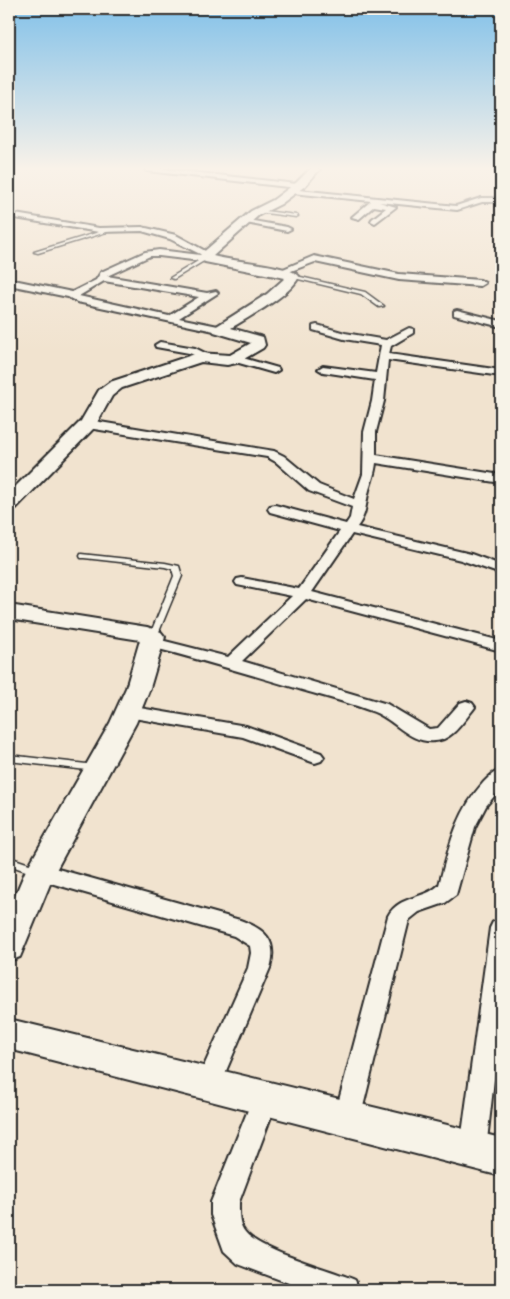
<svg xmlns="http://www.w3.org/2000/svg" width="510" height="1299" viewBox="0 0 510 1299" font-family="Delius,sans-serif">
  <rect width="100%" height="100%" fill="#f1e3cf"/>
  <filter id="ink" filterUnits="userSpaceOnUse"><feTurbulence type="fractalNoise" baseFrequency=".02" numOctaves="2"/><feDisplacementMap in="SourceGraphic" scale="10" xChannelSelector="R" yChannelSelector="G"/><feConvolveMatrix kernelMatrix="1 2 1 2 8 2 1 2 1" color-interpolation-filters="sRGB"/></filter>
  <g filter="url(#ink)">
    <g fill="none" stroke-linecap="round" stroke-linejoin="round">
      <defs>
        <path id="lane" d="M257 210 296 215 298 216 296 217 258 212Z
          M109 229 113 230 38 253 34 252Z
          M203 258 207 259 174 279 170 278Z
          M292 275 365 292 384 306 379 307 361 294 290 277V276Z
          M81 554 165 563 179 566 182 576 156 639H150L149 637 174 576 172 569 165 567 84 558H81L80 556Z
          M9 755 95 765 99 766 100 768 99 770 95 771 9 761Z
          M9 857 41 868 43 871 41 874 37 875 9 865Z"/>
        <path id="street" d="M144 169H164L297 184 301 186 297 188 147 171Z
          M289 189 456 206 481 198H501V202H482L457 210 379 202 396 207 375 223 371 221 372 219 386 208 374 206 359 219 352 217 371 201 292 193 288 191Z
          M9 213 99 228 142 227 176 235 209 253 202 255 170 239 142 231 99 232 9 217Z
          M243 219 287 227 291 229 287 231 246 223H243Z
          M159 250 209 256 213 259 209 262 159 256H150L107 276 207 293 216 291 218 293 179 318 223 327V331L219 332 77 302 68 297 9 285V279L72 292 96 280 101 272 145 252ZM104 281 199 297 169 316 79 296Z
          M314 256 399 274 480 280 485 283 480 286 399 280 315 262 283 274 280 275 276 272Z
          M457 310 501 321V327L454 315V311Z
          M317 325 345 333 386 340 409 328 413 329V333L391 346 389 354 501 370V376L388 360 384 401 376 432V455L501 475V483L376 463C375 473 372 480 369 490 365 505 367 514 357 527L471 554 501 565V574L461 560 352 534 312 592 501 641V651L306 599 242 661 387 704 429 729 438 728 460 703 466 701 472 703 475 707 472 711C462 723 452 740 435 741 410 744 395 720 374 712 353 704 330 698 309 692 255 676 202 660 147 646L145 643 147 640 153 638 228 657 292 596 237 585 235 582 237 579 242 578 299 589 340 531 270 512 268 509 270 506 275 505 346 524 350 518 352 507 309 491 276 462 267 457 88 428 82 424 88 420 274 451 284 456 319 485 354 499 363 474 364 432 372 401 375 380 323 372 318 369 323 366 376 373 381 345 344 339 313 330V326Z
          M160 342 195 348 211 356 206 359 189 353 156 347 155 345Z
          M236 356 278 368 279 370 274 373 232 361 231 359 232 357Z
          M128 706 246 726 321 753 324 757 321 761 315 763 243 737 122 716 119 712 122 708Z
          M501 770V788L486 806 475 827 456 895 445 903 419 912 409 920 360 1119 356 1128 347 1131 338 1128 334 1119 388 916C399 895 424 900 439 885 449 848 456 813 483 783 489 777 493 772 501 770Z
          M40 864 240 920C265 929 278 940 270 968L217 1092 208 1095 199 1092 196 1084 248 968 251 953 250 946 234 936 33 878 30 872 33 866Z
          M501 919V1019L486 1149 482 1158 473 1162 464 1158 460 1149 490 928 493 922Z
          M265 1086 274 1090 278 1098 239 1202C239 1211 238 1224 245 1232 260 1251 329 1269 355 1280L359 1290H307L238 1264 224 1251 211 1215V1202L256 1090Z"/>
        <path id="secondary" d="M310 169H320L305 186 281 204 259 215 213 256C230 261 289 265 299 276 294 293 247 318 231 328L263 337 265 345 263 348 237 363 227 365 201 362 122 388 112 396 94 428 16 508 9 510V493L81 421 99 390 110 382 198 353 230 355 251 343 214 332 212 329 267 294 285 278 205 262 200 255 251 211 273 200 297 182Z
          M9 605 147 627 161 632 165 637 150 688 136 723 55 872 20 957 9 961V910L25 872 110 723 126 688 140 640 9 619Z
          M9 1019 501 1138V1176L9 1049Z"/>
      </defs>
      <use href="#lane" stroke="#2b2b2b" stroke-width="3"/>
      <use href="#street" stroke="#2b2b2b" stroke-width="4"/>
      <use href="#secondary" stroke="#2b2b2b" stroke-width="4"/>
      <use href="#lane" fill="#f7f3e8" fill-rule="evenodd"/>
      <use href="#street" fill="#f7f3e8" fill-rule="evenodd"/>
      <use href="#secondary" fill="#f7f3e8" fill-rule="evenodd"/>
    </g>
  </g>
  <linearGradient id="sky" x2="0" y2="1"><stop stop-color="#82c1e9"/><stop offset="0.48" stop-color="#f9f2e9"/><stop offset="1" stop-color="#f9f2e9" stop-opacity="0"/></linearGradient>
  <rect width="510" height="351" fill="url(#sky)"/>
  <rect width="510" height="1299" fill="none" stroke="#f7f3e8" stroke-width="30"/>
  <rect x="15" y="15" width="480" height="1269" fill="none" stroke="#2b2b2b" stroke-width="2" filter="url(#ink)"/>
</svg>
